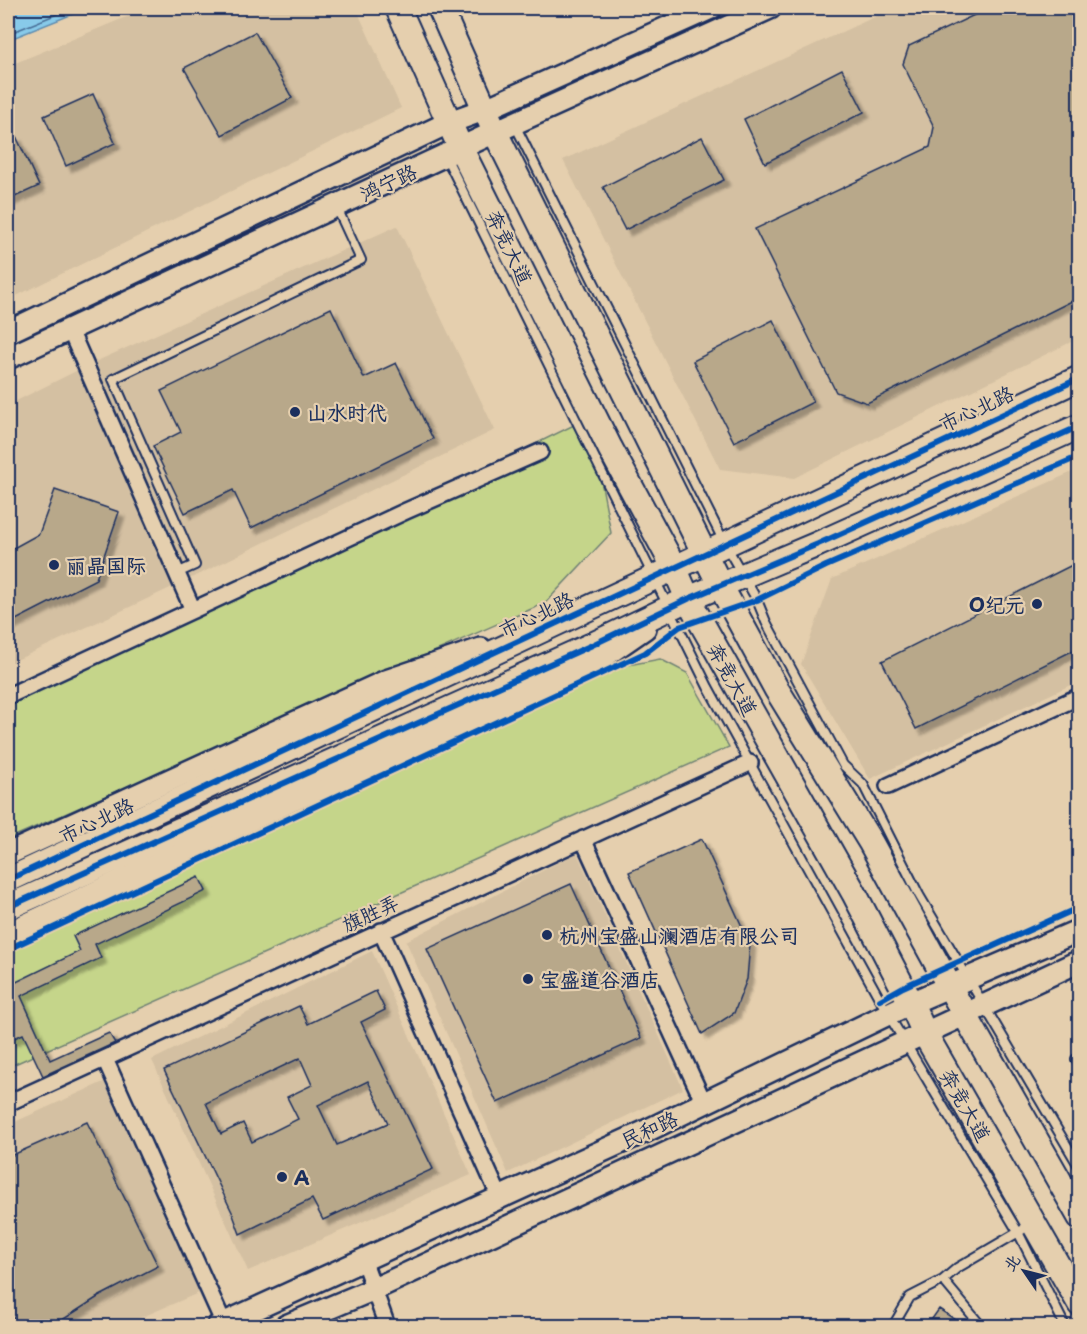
<svg xmlns="http://www.w3.org/2000/svg" width="1087" height="1334" viewBox="0 0 1087 1334" font-family="'Playpen Sans','LXGW WenKai TC',sans-serif">
  <defs>
    <filter id="shadow"><feDropShadow dx="5.5" dy="5.5" stdDeviation="1.5" flood-color="#0004"/></filter>
  </defs>
  <rect width="100%" height="100%" fill="#e5cfae"/>
  <filter id="ink" filterUnits="userSpaceOnUse"><feTurbulence type="fractalNoise" baseFrequency=".0167" numOctaves="2"/><feDisplacementMap in="SourceGraphic" scale="12" xChannelSelector="R" yChannelSelector="G"/><feConvolveMatrix kernelMatrix="1 2 1 2 8 2 1 2 1" color-interpolation-filters="sRGB"/></filter>
  <g filter="url(#ink)">
    <path fill="#d4c0a2" d="M148 8H356L401 108 8 300V66Z
      M894 8H1079V338L794 478 720 469 563 160Z
      M397 226 495 430 181 583 8 664V405L86 366Z
      M1079 469V681L870 779 801 664 832 579Z
      M577 853 683 1089 508 1173 406 941Z
      M372 951 471 1175 248 1271 152 1060Z
      M119 1075 215 1286 121 1326H8V1125Z"/>
    <path fill="#c5d58a" stroke="#708274" stroke-width="1.5" d="M578 423 596 454 611 533 545 603 8 839V703Z
      M660 659 687 673 729 747 8 1067V949L597 671Z"/>
    <path fill="#88cae9" stroke="#5c8cb1" stroke-width="1.5" d="M8 8H88L8 40Z"/>
    <g fill="none" stroke-linecap="round" stroke-linejoin="round">
      <path stroke="#476d96" stroke-width="1.5" d="M8 34 72 8"/>
    </g>
    <path fill="#b8a88a" stroke="#1b2f5e" stroke-width="1.5" fill-rule="evenodd" filter="url(#shadow)" d="M989 8H1080V297L867 403 836 392 755 229 930 147 934 127 903 64 909 46Z
      M255 32 292 98 222 135 184 68Z
      M842 69 864 112 765 163 744 119Z
      M93 94 115 143 66 166 44 116Z
      M16 136 39 186 8 200V140Z
      M702 137 724 180 625 230 603 187Z
      M331 308 364 378 396 363 433 439 251 528 233 490 185 513 153 446 181 432 161 391Z
      M773 320 813 402 734 442 693 361Z
      M55 490 119 512 96 579 8 624V551L39 534Z
      M1080 561V647L916 729 882 661Z
      M702 839 750 944 747 979 734 1013 702 1034 629 872Z
      M199 877 206 891 95 944 101 958 21 996 50 1060 109 1033 115 1043 43 1076 23 1034 8 1041V986L80 951 73 936Z
      M571 884 641 1038 497 1103 427 949Z
      M376 991 385 1010 361 1022 433 1169 323 1220 312 1199 240 1234 232 1212 164 1070 299 1006 308 1024ZM300 1058 312 1085 287 1097 298 1119 252 1142 243 1123 221 1134 206 1103ZM368 1081 388 1123 337 1145 318 1105Z
      M87 1122 158 1266 98 1297 53 1326H17L11 1313 8 1315V1157Z
      M939 1309 965 1326H927Z"/>
    <g fill="none" stroke-linecap="round" stroke-linejoin="round">
      <defs>
        <path id="service" d="M514 123 725 544 757 600 766 622 843 765 863 784 919 895 1080 1168
          M446 157 708 687 888 1014 1018 1232 1065 1326
          M177 573 195 565 113 379 361 260 337 208
          M1076 1059 1080 1065
          M943 1280 978 1322V1326
          M893 1326 910 1297 943 1280 957 1268 1022 1230"/>
        <path id="minor" d="M70 330 193 610
          M8 696 406 511 540 452
          M888 786 1080 696
          M583 839 704 1103
          M381 931 500 1198
          M105 1059 224 1324
          M8 1103 750 763
          M363 1259 387 1326"/>
        <path id="secondary" d="M8 332 450 122 486 109 711 8
          M8 358 495 132 770 8
          M8 854 386 681 481 649
          M8 933 295 799 508 704 600 659 645 628
          M218 1326 644 1132 911 1003 1080 930
          M286 1326 372 1290 1080 961"/>
        <path id="primary" d="M398 8 461 149 610 448 674 567 688 599 854 893 911 1003 925 1034 1080 1304
          M440 8 495 132 720 585 777 690 871 843 965 1015 1080 1217
          M8 880 1080 378
          M8 907 590 646 688 599 818 544 1080 426"/>
      </defs>
      <use href="#service" stroke="#1b2f5e" stroke-width="12"/>
      <use href="#minor" stroke="#1b2f5e" stroke-width="20"/>
      <use href="#secondary" stroke="#1b2f5e" stroke-width="26"/>
      <use href="#primary" stroke="#1b2f5e" stroke-width="28"/>
      <use href="#service" stroke="#e5cfae" stroke-width="8"/>
      <use href="#minor" stroke="#e5cfae" stroke-width="15"/>
      <use href="#secondary" stroke="#e5cfae" stroke-width="21"/>
      <use href="#primary" stroke="#e5cfae" stroke-width="24"/>
      <defs>
        <path id="cycleway" d="M8 880 1080 378
          M8 907 590 646 688 599 818 544 1080 426
          M8 949 645 653 679 627 757 600 826 566 1080 456
          M880 1000 903 987 1080 907"/>
      </defs>
      <use href="#cycleway" stroke="#e5cfae" stroke-width="10"/>
      <use href="#cycleway" stroke="#0057b8" stroke-width="6"/>
    </g>
  </g>
  <g fill="#1b2f5e" stroke="#e5cfae" stroke-width="2">
    <circle cx="295" cy="412" r="6"/>
    <circle cx="54" cy="565" r="6"/>
    <circle cx="1037" cy="604" r="6"/>
    <circle cx="547" cy="935" r="6"/>
    <circle cx="528" cy="979" r="6"/>
    <circle cx="282" cy="1177" r="6"/>
  </g>
  <g text-anchor="middle" dominant-baseline="central" stroke-width="4.5" stroke-linejoin="round" paint-order="stroke">
    <g font-size="20" fill="#1b2f5e" stroke="#e5cfae">
      <text transform="translate(388 182) rotate(-25)">鸿宁路</text>
      <text transform="translate(510 247) rotate(64)">奔竞大道</text>
      <text transform="translate(976 408) rotate(-25)">市心北路</text>
      <text transform="translate(536 614) rotate(-25)">市心北路</text>
      <text transform="translate(733 679) rotate(61)">奔竞大道</text>
      <text transform="translate(96 820) rotate(-25)">市心北路</text>
      <text transform="translate(370 913) rotate(-25)">旗胜弄</text>
      <text transform="translate(966 1105) rotate(60)">奔竞大道</text>
      <text transform="translate(649 1129) rotate(-25)">民和路</text>
    </g>
    <g font-size="20" font-weight="bold" fill="#1b2f5e" stroke="#e5cfae" text-anchor="start">
      <text x="307" y="412">山水时代</text>
      <text x="66" y="565">丽晶国际</text>
      <text x="1025" y="604" text-anchor="end">O纪元</text>
      <text x="559" y="935">杭州宝盛山澜酒店有限公司</text>
      <text x="540" y="979">宝盛道谷酒店</text>
      <text x="294" y="1177">A</text>
    </g>
  </g>
  <rect width="1087" height="1334" fill="none" stroke="#e5cfae" stroke-width="30"/>
  <rect x="15" y="15" width="1057" height="1304" fill="none" stroke="#1b2f5e" stroke-width="2" filter="url(#ink)"/>
  <g transform="translate(1024 1271) rotate(305)" stroke="#e5cfae" stroke-width="4.5" paint-order="stroke">
  <path d="M0-4.5L10 22L0 15L-10 22Z" fill="#1b2f5e"/>
  <text y="-9" font-size="16" font-weight="bold" text-anchor="middle" fill="#1b2f5e">北</text>
  </g>
</svg>
